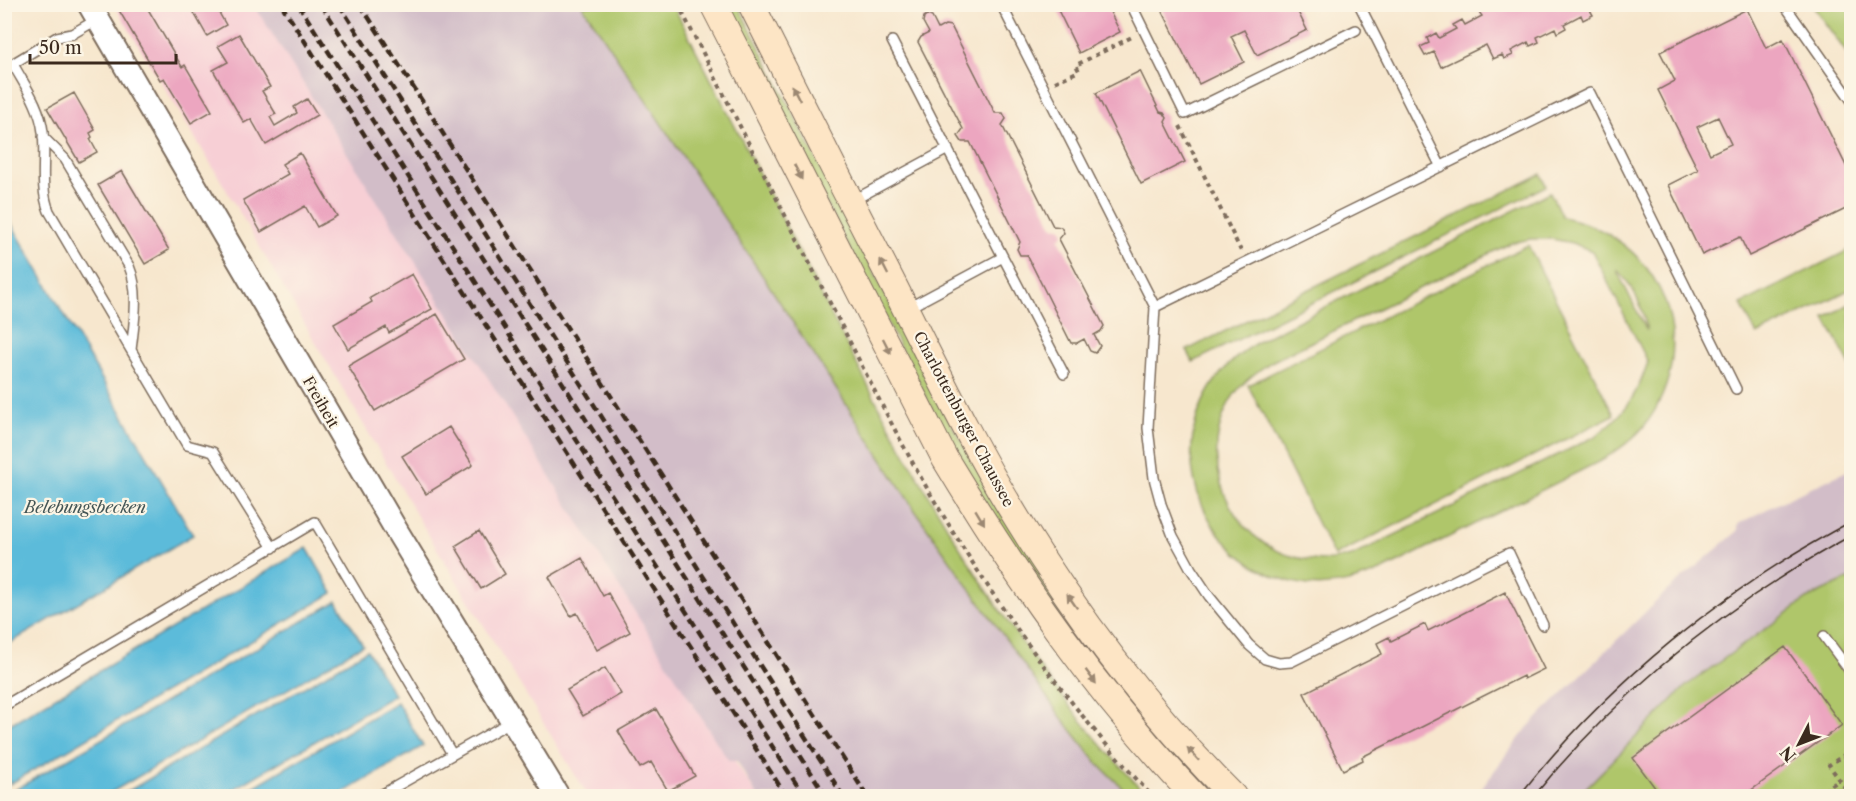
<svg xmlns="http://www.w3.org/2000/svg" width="1856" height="801" viewBox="0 0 1856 801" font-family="'Libre Caslon Text',serif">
  <rect width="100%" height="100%" fill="#fcf5e5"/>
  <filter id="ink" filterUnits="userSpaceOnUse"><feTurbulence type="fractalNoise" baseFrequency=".0167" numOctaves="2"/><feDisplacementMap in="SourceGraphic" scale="12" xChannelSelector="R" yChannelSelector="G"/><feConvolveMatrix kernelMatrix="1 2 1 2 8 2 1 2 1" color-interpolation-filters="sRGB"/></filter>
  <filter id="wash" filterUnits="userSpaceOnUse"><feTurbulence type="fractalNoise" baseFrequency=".008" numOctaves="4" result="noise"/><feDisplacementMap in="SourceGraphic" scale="24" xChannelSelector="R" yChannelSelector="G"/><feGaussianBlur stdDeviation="1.35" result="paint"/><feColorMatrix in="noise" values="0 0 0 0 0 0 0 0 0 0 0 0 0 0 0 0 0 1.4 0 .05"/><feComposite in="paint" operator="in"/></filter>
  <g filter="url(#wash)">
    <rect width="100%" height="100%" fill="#f7e7ce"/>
    <path fill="#f7cfd5" d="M114 5H255L757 796H588L420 521 217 174Z"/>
    <path fill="#d2bdc8" d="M254 5H582L766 281 918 515 1061 717 1098 764 1131 796H757L737 761H729L719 746Z
      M1851 469V578L1807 599 1686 686 1581 796H1475L1528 727 1667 591 1738 531V524L1781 502Z"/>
    <path fill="#afc66a" stroke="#757844" stroke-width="1.5" fill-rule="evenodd" d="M582 5H673C723 101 772 198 821 295 912 473 1008 651 1148 796H1131L1098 764 1061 717 918 515 766 281Z
      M724 5H738L954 429 1149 721 1144 726 1083 651 968 479Z
      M1812 5H1851V59Z
      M1541 174 1546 186 1193 362 1187 350Z
      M1550 192 1562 217C1661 236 1706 344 1645 425 1633 440 1618 450 1602 460L1383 570C1359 580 1335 588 1308 585 1207 572 1155 453 1221 373 1232 360 1245 350 1259 341ZM1531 239H1552L1572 243 1592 251 1648 362C1636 398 1623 417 1592 438L1352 556C1339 559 1326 562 1312 560 1238 554 1196 472 1227 407 1236 387 1253 374 1271 362L1511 243ZM1616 269C1633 285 1643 308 1647 331Z
      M1528 245 1614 415 1334 556 1248 385Z
      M1851 249V289L1757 335 1741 304Z
      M1851 303V367L1825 318Z
      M1851 578V796H1581L1586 788 1686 686 1807 599Z"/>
    <path fill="#5bbbda" stroke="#4b727c" stroke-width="1.5" d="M5 213 193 535 5 646H4Z
      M307 548 333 593 10 784 5 774V727Z
      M337 601 363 645 105 796H16L13 791Z
      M367 650 394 695 222 796H120Z
      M397 702 423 746 338 796H238Z"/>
    <g id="blocks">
      <path fill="#eca6c0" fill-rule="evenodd" d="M121 4H145L182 67 185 65 212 111 191 123 164 78 160 80 117 7Z
        M189 4H214L226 25 207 36Z
        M1055 4H1106L1120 32 1079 53Z
        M1159 4H1294L1307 30 1257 55 1244 30 1231 36 1244 62 1199 84Z
        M1506 4H1602L1590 10 1593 15 1583 20 1581 15 1564 24 1566 28 1557 33 1555 28 1537 37 1539 42 1530 46 1528 42 1511 51 1513 55 1504 59 1502 55 1493 59 1486 45 1441 67 1434 52 1425 56 1420 47 1429 43 1427 38 1436 33 1439 38 1456 29 1453 25 1462 20 1465 25 1482 16 1479 12 1489 7 1492 11Z
        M1747 9 1766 48 1783 39 1852 178V206L1749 256 1740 237 1702 255 1668 185 1698 170 1658 90 1675 81 1660 52ZM1718 117 1731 144 1710 154 1697 127Z
        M927 15 932 17 938 29 945 25 951 26 995 113H1003L1006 119 1002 125 1053 226 1061 227 1064 233 1059 239 1104 326 1101 331 1094 335 1100 346 1095 353 1090 351 1084 339 1077 343H1071L1027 255H1020L1017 249 1020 242 970 142H962L958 136 963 129 918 42 921 37 929 33 923 22 924 17Z
        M239 34 270 87 262 91 276 114 270 117 275 126 297 113 294 107 307 99 317 115 266 145 251 119 244 123 213 70 228 62 218 46Z
        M1140 71 1160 112 1164 113 1167 118 1165 122 1185 162 1141 184 1096 93Z
        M74 93 95 130 90 133 92 137 90 139 97 152 79 162 47 108Z
        M300 153 337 216 317 227 305 206 261 232 243 200 288 174 282 164Z
        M122 171 169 250 145 264 98 185Z
        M412 274 432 309 389 333 386 327 348 349 334 324 372 302 370 298Z
        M437 314 464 359 375 411 348 366Z
        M449 427 473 465 426 494 402 456Z
        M479 531 505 574 481 589 455 546Z
        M582 558 603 596 608 593 630 632 597 650 577 613 571 616 549 577Z
        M1505 592 1544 669 1524 679 1523 676 1362 757 1363 760 1343 770 1304 693 1382 654 1377 643 1389 637 1391 641 1425 624 1428 631Z
        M1785 647 1842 725 1743 796H1661L1633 758Z
        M605 668 621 694 583 716 567 690Z
        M656 709 695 776 668 791 651 762 640 768 618 731Z"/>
    </g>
  </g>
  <g filter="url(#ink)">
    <use href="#blocks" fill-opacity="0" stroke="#7d6c5c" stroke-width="1.5"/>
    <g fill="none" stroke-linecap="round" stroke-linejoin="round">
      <defs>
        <path id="service" d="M1001 4 1155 307 1148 428 1154 478 1161 504 1173 536 1191 569 1209 596 1249 645 1265 659 1279 663 1291 662 1509 553 1543 625
          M1131 4 1185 114 1356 30
          M1359 4 1441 167
          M1784 4 1852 101
          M892 41 1003 257
          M13 64C25 86 40 106 43 132 46 159 39 186 49 211L187 445 213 452 273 548
          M4 69 57 37 72 34 98 19
          M43 137 65 159 129 266C140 292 134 323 131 350
          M852 201 948 149
          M1155 307 1590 93 1736 389
          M908 308 1003 257 1064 374
          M1824 636 1852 674
          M4 706 315 522 452 754
          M379 796 512 721"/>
        <path id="tertiary" d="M89 4 398 533 558 796"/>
        <path id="secondary" d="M713 4 945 459C1018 580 1096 692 1194 796
          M751 4C798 98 845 191 893 284 933 363 971 444 1018 520 1079 619 1151 714 1233 796"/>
      </defs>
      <use href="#service" stroke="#7d6c5c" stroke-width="12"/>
      <use href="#tertiary" stroke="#7d6c5c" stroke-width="26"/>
      <use href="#secondary" stroke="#7d6c5c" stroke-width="28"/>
      <path stroke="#7d6c5c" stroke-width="4" stroke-dasharray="4.5 4.5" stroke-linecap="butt" d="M678 4C729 104 779 204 830 303 865 371 898 440 937 505 998 608 1070 708 1152 796
        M1055 82 1079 71 1076 65 1134 36
        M1180 126 1241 251
        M1817 796 1839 780
        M1851 796 1829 765 1852 750"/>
      <use href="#service" stroke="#fff" stroke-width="9"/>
      <use href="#tertiary" stroke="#fff" stroke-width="22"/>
      <use href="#secondary" stroke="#fde5c5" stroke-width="26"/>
      <path stroke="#3b2a1e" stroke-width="1.5" d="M1519 796C1608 683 1724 589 1852 521
        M1534 796C1622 688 1730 602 1852 535"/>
      <path stroke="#3b2a1e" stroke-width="4.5" stroke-dasharray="9 4.5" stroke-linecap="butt" d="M281 4 786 796
        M298 4 804 796
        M321 4 826 796
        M339 4 843 796
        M360 4 867 796"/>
    </g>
    <defs><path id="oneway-solid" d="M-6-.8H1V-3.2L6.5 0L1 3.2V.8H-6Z" transform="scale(1.5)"/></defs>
    <g fill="#9c8872">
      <use href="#oneway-solid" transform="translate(796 93) rotate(-117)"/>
      <use href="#oneway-solid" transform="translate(798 172) rotate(63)"/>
      <use href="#oneway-solid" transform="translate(884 267) rotate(-117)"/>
      <use href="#oneway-solid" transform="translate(887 346) rotate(63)"/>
      <use href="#oneway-solid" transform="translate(980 517) rotate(59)"/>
      <use href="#oneway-solid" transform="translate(1072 601) rotate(-125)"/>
      <use href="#oneway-solid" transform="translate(1091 677) rotate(53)"/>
      <use href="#oneway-solid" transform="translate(1193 754) rotate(-132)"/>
    </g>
  </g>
  <g text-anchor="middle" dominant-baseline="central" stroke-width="4.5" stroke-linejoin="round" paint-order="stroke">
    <g font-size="15" fill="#3b2a1e" stroke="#fcf5e5">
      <text transform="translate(321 402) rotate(60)">Freiheit</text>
      <text transform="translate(964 419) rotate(62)">Charlottenburger Chaussee</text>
    </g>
    <g font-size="16" font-style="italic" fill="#455656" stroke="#fcf5e5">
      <text x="85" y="507">Belebungsbecken</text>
    </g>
  </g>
  <rect width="1856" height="801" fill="none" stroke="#fcf5e5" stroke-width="24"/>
  <g transform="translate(1799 744) rotate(228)" stroke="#fcf5e5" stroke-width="4.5" paint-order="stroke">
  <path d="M0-4.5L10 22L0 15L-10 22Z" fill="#3b2a1e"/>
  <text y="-9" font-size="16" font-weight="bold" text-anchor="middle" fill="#3b2a1e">N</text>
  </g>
  <path d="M30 54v9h146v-9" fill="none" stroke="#3b2a1e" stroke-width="3"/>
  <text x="39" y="54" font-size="18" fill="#3b2a1e" stroke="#fcf5e5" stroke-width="4.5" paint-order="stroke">50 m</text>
</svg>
